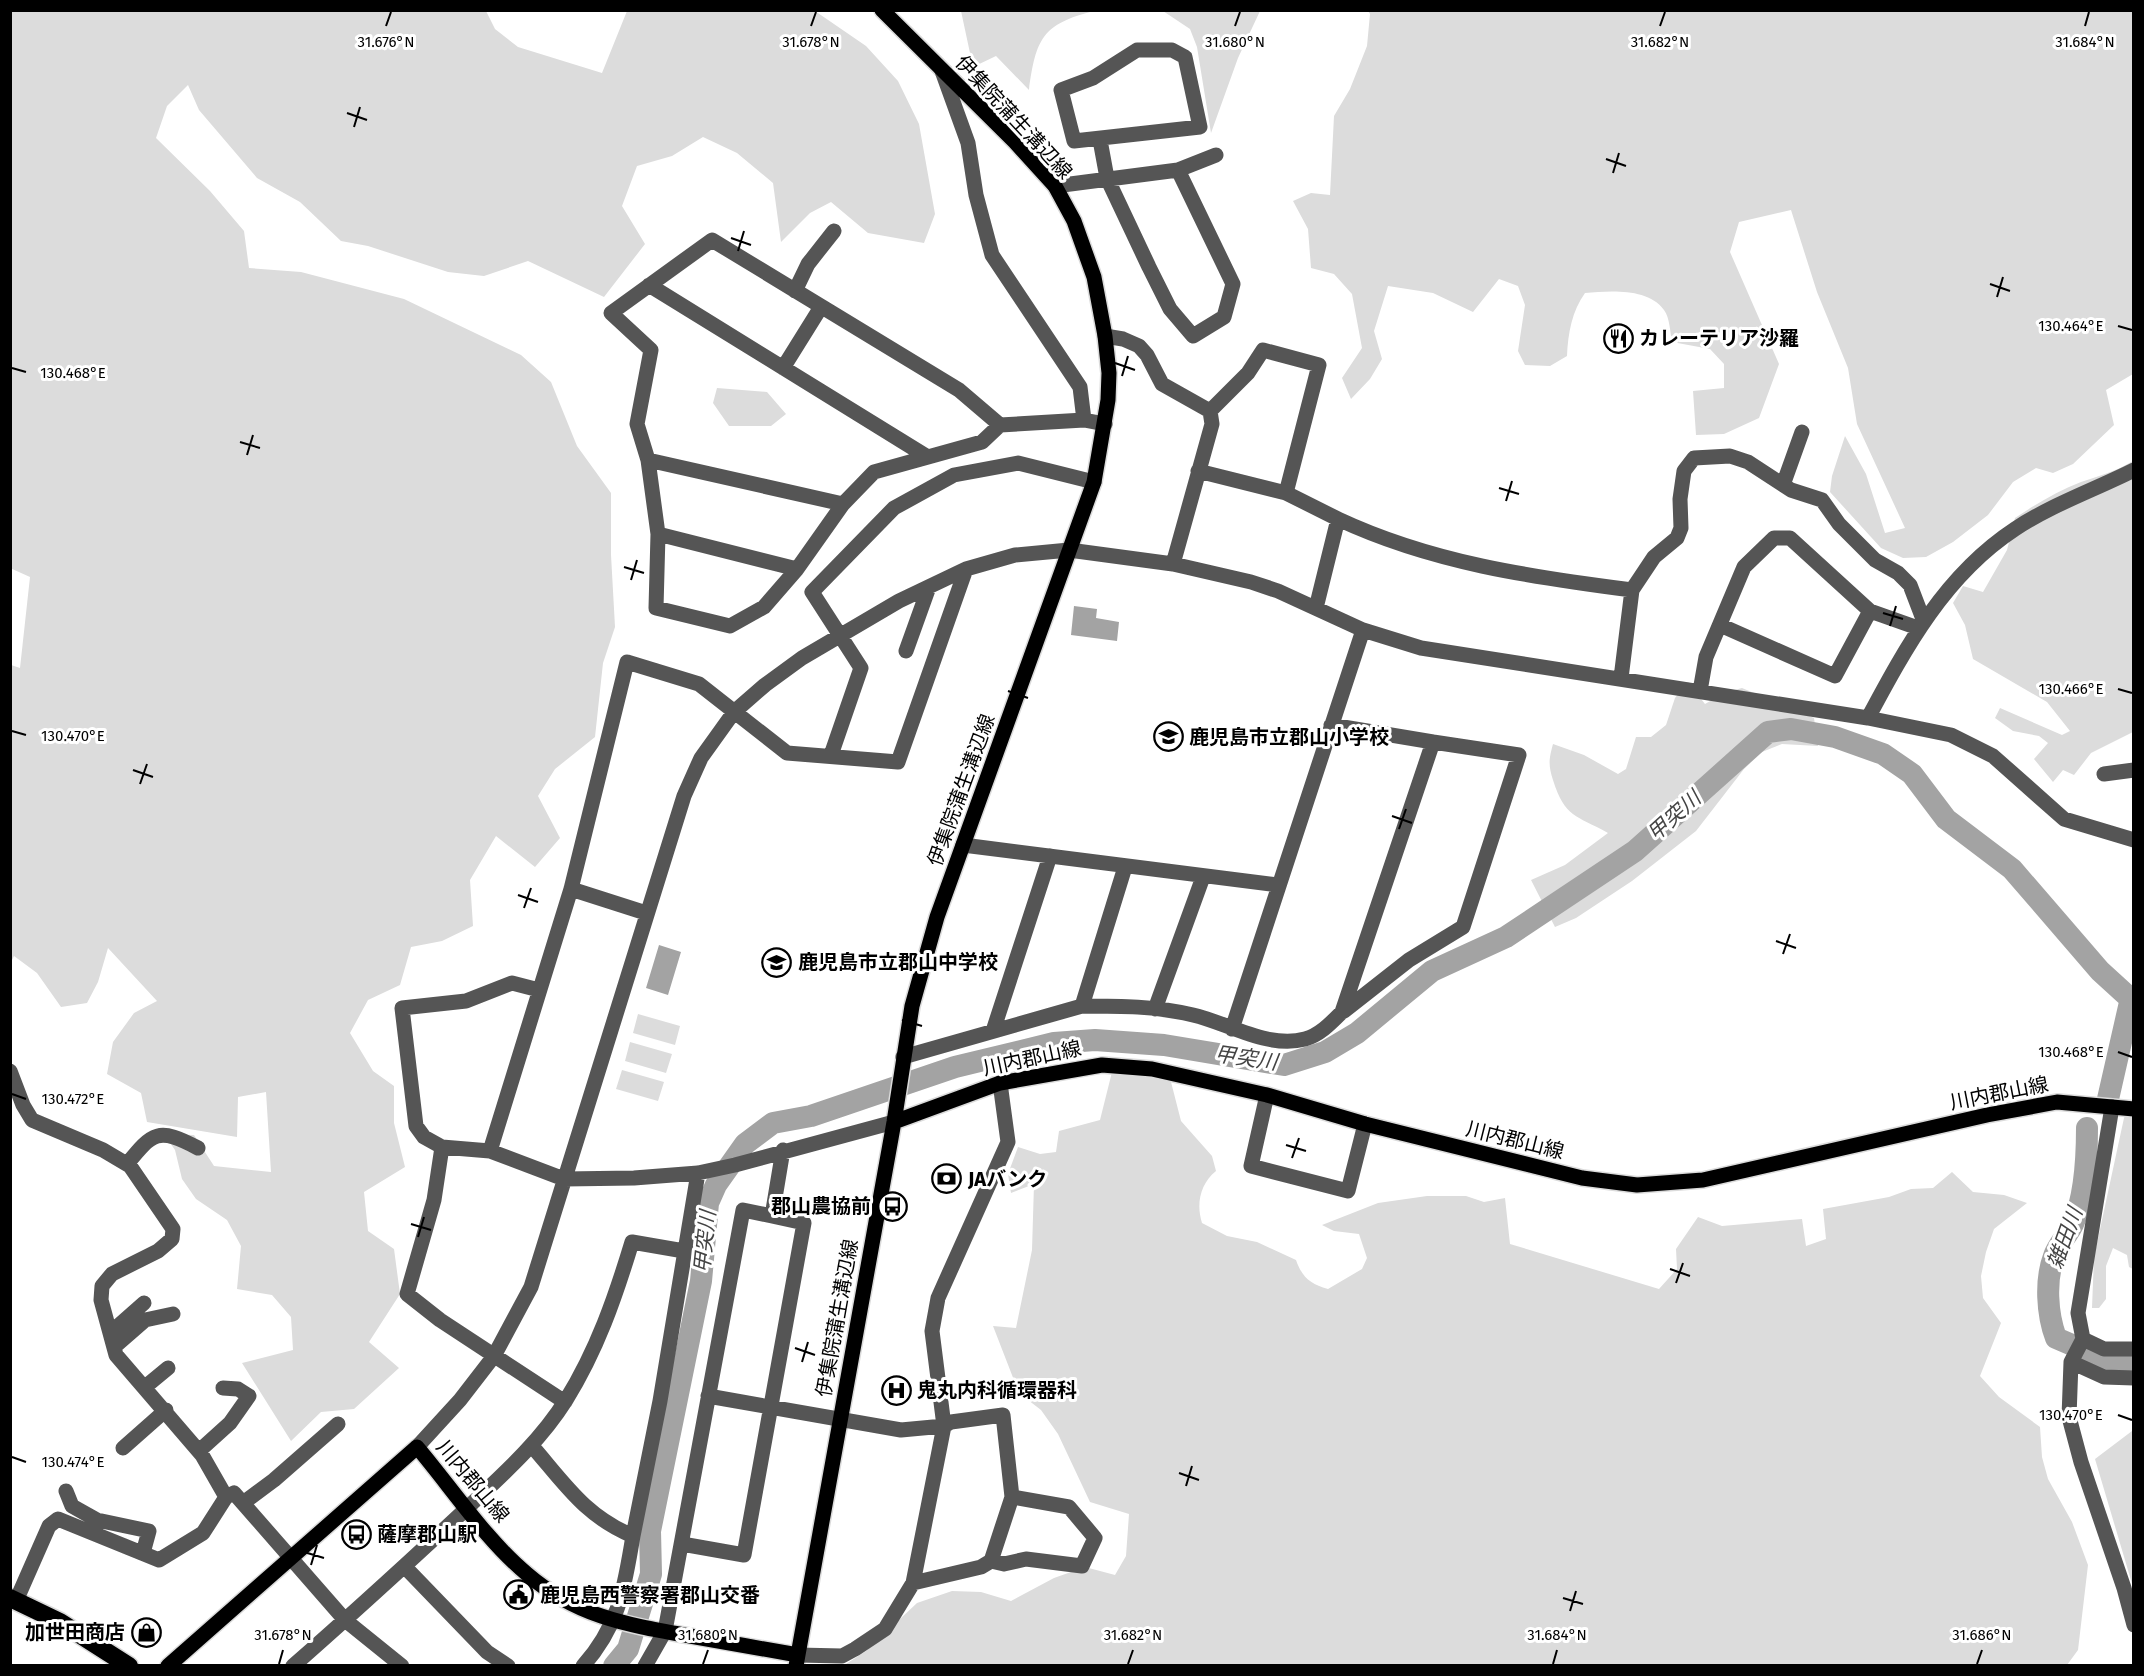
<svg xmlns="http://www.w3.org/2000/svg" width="2144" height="1676" viewBox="0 0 2144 1676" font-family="'Fira Sans','Noto Sans JP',sans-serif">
  <rect width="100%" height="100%" fill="#fff"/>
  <path fill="#dcdcdc" d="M11 11H486L495 29 518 47 602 73 627 11H815L866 46 898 81 919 124 935 214 924 243 868 233 831 202 810 213 781 242 773 183 737 153 703 137 672 156 637 166 622 206 645 244 604 297 528 261 484 276 448 272 368 246 341 241 300 202 257 178 199 110 188 85 167 106 156 138 210 191 244 231 249 268 301 272 404 299 521 355 551 382 577 446 611 493V555L615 627 603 663 595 737 555 769 538 796 560 838 535 867 496 836 470 880 473 926 442 941 411 947 400 985 368 1000 350 1033 373 1071 394 1086V1123L405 1167 364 1192 368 1231 394 1249 400 1294 369 1342 399 1368 354 1409 321 1412 291 1441 242 1363 293 1350 291 1317 272 1295 237 1289 241 1246 227 1220 196 1199 182 1179 175 1150 164 1134 194 1135 214 1166 271 1172 266 1092 238 1097 237 1137 147 1122 141 1093 107 1074 113 1042 134 1013 157 1001 108 948 98 982 87 1003 61 1007 37 973 14 956 11 962V665L20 668 30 577 10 568Z
    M961 11V10L1094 11C1042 24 1036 39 1029 90L996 56 973 67Z
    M1163 11H1260L1238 58 1211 133 1197 47 1190 29Z
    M1368 11H2133V374L2106 390 2114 425 2073 464 2053 473 2036 468 2013 482 1988 515 1953 542 1926 557 1903 558 1881 548 1830 492 1832 476 1845 436 1866 474 1885 533 1905 528 1857 424 1848 368 1817 292 1791 210 1739 222 1730 252 1779 364 1759 418 1724 434 1696 435 1693 391 1724 388V364L1710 349 1672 342C1670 333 1670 318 1664 310 1648 288 1611 291 1585 293 1572 311 1568 333 1567 356L1550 366 1525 365 1518 351 1525 305 1518 286 1499 279 1473 312 1433 293 1388 286 1374 331 1382 359 1370 379 1351 399 1342 378 1362 348 1352 294 1334 274 1311 268 1308 229 1293 201 1311 193 1330 195 1334 116 1350 89 1367 46 1370 14Z
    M717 388 767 392 786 414 771 426H729L713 403Z
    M2133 461V732L2091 753 2074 775 2063 770 2053 782 2034 759 2048 743 2039 736 2013 731 1995 718 2000 708 2062 735 2070 731 2047 702 1973 659 1965 625 1953 603 1963 586 1983 592 2007 550 2015 518C2036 504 2058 491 2081 482 2100 476 2116 471 2133 461Z
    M1688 682 1705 704 1724 693 1742 688 1814 718 1818 746 1782 744 1762 752 1744 769 1696 831 1632 881 1576 918 1555 927 1531 880 1565 865 1608 833C1576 815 1565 818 1553 780 1548 765 1549 759 1553 744L1584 755 1618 774 1626 769 1636 737H1651L1666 725 1675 698Z
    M638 1014 680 1026 675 1045 633 1033Z
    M630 1042 672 1054 666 1073 625 1061Z
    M622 1070 664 1082 658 1101 616 1089Z
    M1112 1072 1170 1078 1181 1121 1212 1156 1216 1171C1200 1184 1196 1204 1202 1223L1227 1236 1257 1242 1296 1260C1302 1277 1310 1284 1328 1289L1362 1269 1367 1258 1359 1234 1334 1231 1322 1225 1378 1203 1427 1196H1466L1484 1202 1505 1198 1510 1244 1659 1289 1677 1269 1676 1249 1698 1217 1722 1226 1802 1219 1806 1246 1826 1239 1823 1209 1889 1197 1911 1189 1933 1188 1952 1172 1973 1192 2004 1195 2027 1203 1994 1229 1986 1252 1981 1276 1983 1298 2001 1323 1980 1376 1999 1397 2040 1427 2042 1457 2048 1479 2072 1522 2088 1565 2078 1650 2067 1665 843 1666 866 1651 917 1603 952 1591 981 1592 1011 1601 1054 1578 1085 1567 1115 1575 1126 1556 1129 1514 1090 1502 1058 1434 1041 1410 1019 1393 993 1326 1016 1328 1032 1250 1034 1184 1011 1193 1008 1174 1018 1147 1040 1154 1056 1152 1059 1131 1100 1120Z
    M2131 1103H2133V1269L2129 1267 2127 1255 2113 1248 2106 1266V1299L2099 1308H2092L2094 1257 2124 1118Z
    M2133 1425 2134 1587H2133L2095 1459 2132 1431Z"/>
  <path fill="#a3a3a3" d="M1074 606 1097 609 1096 618 1119 622 1117 641 1071 635Z
    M659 945 681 952 668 995 646 988Z"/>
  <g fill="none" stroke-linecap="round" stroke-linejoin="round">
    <path stroke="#a3a3a3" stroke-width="22" d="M2108 1099 2131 998
      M2087 1128C2087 1157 2085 1197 2073 1224 2068 1235 2058 1244 2054 1256 2045 1280 2047 1314 2056 1338L2107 1360 2134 1364
      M614 1666 628 1649 651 1574 650 1531 701 1281 708 1203 716 1185 745 1144 773 1123 811 1116 955 1067 1054 1043 1095 1040 1164 1045 1284 1065 1325 1052 1357 1033 1432 971 1506 937 1635 851 1768 732 1791 729 1835 737 1883 754 1912 774 1946 819 2012 869 2100 971 2134 1002"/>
    <defs>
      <path id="major" d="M894 1122 1000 1083 1102 1065 1152 1069 1267 1095 1365 1124 1582 1178 1637 1185 1703 1180 1987 1115 2057 1102 2134 1109
        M168 1666 417 1447C451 1487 486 1540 527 1574 577 1617 628 1625 690 1636 726 1642 762 1649 798 1655
        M796 1666 894 1122 912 1006 937 917 1094 482 1108 400 1109 373 1105 336 1094 277 1074 221 1055 186 1015 142 882 10"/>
      <path id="highway" d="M10 1598 60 1622 129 1666"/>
    </defs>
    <use href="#major" stroke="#dbdbdb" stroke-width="18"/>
    <use href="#highway" stroke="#dbdbdb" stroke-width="21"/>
    <path stroke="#555" stroke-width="15" d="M1137 50H1172L1185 57 1200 127 1074 141 1061 90 1093 78Z
      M942 71 968 143 976 195 992 255 1080 387 1084 420
      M1100 140 1107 178 1149 267 1170 309 1193 336 1224 317 1233 284 1178 170
      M1055 186 1178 170 1216 155
      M649 285 926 456
      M795 291 808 264 834 231
      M1105 336 1123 339 1139 346 1147 355 1162 384 1210 411 1212 424 1173 564
      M783 368 821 307
      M648 460 637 424 651 350 611 313 712 240 959 390 1000 425
      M648 460 843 504 797 569 764 607 730 626 656 608 658 534Z
      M1198 471 1286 493 1319 365 1263 350 1248 373 1210 411
      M1783 485 1802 432
      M1286 493 1338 519
      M843 504 874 472 982 442 1000 425 1084 420 1105 424
      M658 534 797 569
      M1316 608 1338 519C1432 563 1531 577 1632 590
      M1720 625 1835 676 1870 611
      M906 651 929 587
      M1621 678 1632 590 1654 557 1677 538 1681 528 1680 499 1684 471 1694 458 1730 456 1748 462 1791 490 1822 500 1839 524 1875 560 1898 573 1910 585 1923 619
      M1700 691 1706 657 1744 567 1774 538H1790L1870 611 1918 628
      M1868 718C1906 647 1945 575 2015 529 2051 505 2094 490 2134 470
      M831 755 861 668 812 592 894 508 954 475 1018 463 1094 482
      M2104 774 2134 770
      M963 845 1278 885
      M571 889 646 913
      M1082 1006C1119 1006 1157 1006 1193 1015 1228 1023 1268 1049 1305 1039 1320 1035 1332 1022 1342 1012L1433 742 1331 725
      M1155 1009 1203 877
      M1344 1011 1409 960 1463 927 1519 755 1433 742
      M1232 1029 1363 630
      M993 1031 1050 856
      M903 1057 1082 1006 1125 867
      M10 1071 23 1105 32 1120 103 1150 130 1166 173 1229 172 1239 158 1251 112 1274 102 1286 101 1300 116 1355 202 1455 226 1497
      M1267 1095 1251 1166 1348 1191 1365 1124
      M2112 1107 2078 1313 2083 1339 2071 1362 2069 1417 2081 1462 2124 1588 2134 1625
      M442 1147 424 1137 416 1126 402 1008 466 1001 512 983 539 990
      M490 1151 564 1179 634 1178 698 1173 735 1165 894 1122
      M127 1164C153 1132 158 1127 198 1148
      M110 1333 144 1303
      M2083 1339 2104 1349H2134
      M114 1347 145 1320 173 1314
      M2071 1362 2104 1377 2134 1378
      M145 1387 168 1368
      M708 1396 901 1430 944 1426 951 1422 1003 1415 1012 1497 991 1561 981 1567 913 1583
      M565 1402 440 1320 407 1294 434 1200 442 1147 490 1151 571 889 627 662 699 684 787 753 898 762 966 569
      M532 1446C565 1484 585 1516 633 1536 624 1588 620 1624 583 1666
      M417 1447 460 1400 494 1356 531 1287 684 796 701 758 734 712 765 685 802 658 899 601 966 569 1015 555 1069 550 1173 564 1251 582 1278 591 1363 630 1421 648 1868 718 1951 735 1993 756 2064 819 2134 840
      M123 1448 166 1410
      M199 1451 230 1423 249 1396 238 1389 223 1388
      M66 1491 72 1506 97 1520 149 1531 143 1553
      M243 1503 274 1480 338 1424
      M633 1536 660 1401 698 1173
      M682 1544 744 1555 804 1223 772 1216 783 1150
      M991 1561 1004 1564 1026 1559 1082 1566 1095 1538 1069 1507 1012 1497
      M405 1567 487 1652 508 1666
      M16 1601 49 1526 58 1519 159 1560 203 1533 226 1497 234 1493 345 1620 402 1666
      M798 1655 842 1656 855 1649 885 1629 913 1583 944 1426 932 1331 938 1298 1008 1142 1000 1083
      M293 1666C351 1615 408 1563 465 1510 501 1476 539 1443 566 1400 597 1350 615 1298 632 1242L684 1251
      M645 1666 665 1631 743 1210 772 1216"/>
    <use href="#major" stroke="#000" stroke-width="15"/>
    <use href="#highway" stroke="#000" stroke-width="18"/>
  </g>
  <path fill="none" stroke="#000" stroke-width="2" d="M386 26 391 12M811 26 816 12M1235 26 1240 12M1660 26 1665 12M2085 26 2089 12M347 113 367 120M354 127 360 107M1606 159 1626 166M1613 173 1619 153M731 238 751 245M738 251 744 231M1990 284 2010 291M1997 297 2003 277M2118 326 2132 330M1115 363 1135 370M12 368 26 372M1122 376 1128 356M240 442 260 448M247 455 253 435M1499 488 1519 494M1506 501 1512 481M624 567 644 573M631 580 637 560M1883 613 1903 619M1890 626 1896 606M2118 689 2132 693M1008 691 1028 698M1015 705 1022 685M12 731 26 735M133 770 153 777M140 784 147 764M1392 816 1412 823M1399 829 1406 809M518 895 538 902M524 908 531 888M1776 941 1796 948M1783 954 1790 934M902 1020 922 1026M908 1033 915 1013M2118 1052 2132 1057M12 1094 26 1099M1286 1145 1306 1151M1292 1158 1299 1138M411 1224 431 1230M418 1237 424 1217M1670 1269 1690 1276M1676 1283 1683 1263M795 1348 815 1355M802 1362 808 1342M2118 1415 2132 1420M12 1457 26 1462M1179 1473 1199 1480M1186 1486 1192 1466M304 1552 324 1558M311 1565 317 1545M1563 1598 1583 1604M1570 1611 1576 1591M279 1664 283 1650M703 1664 708 1650M1128 1664 1133 1650M1553 1664 1557 1650M1977 1664 1982 1650"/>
  <defs>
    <symbol id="restaurant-ring" viewBox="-11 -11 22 22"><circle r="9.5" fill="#fff" stroke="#000" stroke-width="1.5"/><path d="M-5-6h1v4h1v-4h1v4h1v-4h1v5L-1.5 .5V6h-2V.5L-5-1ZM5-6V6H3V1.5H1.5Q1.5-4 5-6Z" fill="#000"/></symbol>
    <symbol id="school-ring" viewBox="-11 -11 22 22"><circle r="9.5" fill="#fff" stroke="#000" stroke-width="1.5"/><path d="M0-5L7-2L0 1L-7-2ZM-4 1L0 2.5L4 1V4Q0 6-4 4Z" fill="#000"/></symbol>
    <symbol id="bank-ring" viewBox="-11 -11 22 22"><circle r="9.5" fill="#fff" stroke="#000" stroke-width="1.5"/><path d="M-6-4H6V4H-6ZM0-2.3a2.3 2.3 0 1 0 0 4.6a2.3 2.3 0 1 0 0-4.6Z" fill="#000"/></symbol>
    <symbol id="bus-ring" viewBox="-11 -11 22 22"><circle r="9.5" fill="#fff" stroke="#000" stroke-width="1.5"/><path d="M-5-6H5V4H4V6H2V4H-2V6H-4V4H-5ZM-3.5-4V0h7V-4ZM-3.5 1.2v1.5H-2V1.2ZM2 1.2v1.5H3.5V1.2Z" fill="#000"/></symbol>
    <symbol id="hospital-ring" viewBox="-11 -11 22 22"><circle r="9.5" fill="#fff" stroke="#000" stroke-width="1.5"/><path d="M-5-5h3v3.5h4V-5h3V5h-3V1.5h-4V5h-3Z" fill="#000"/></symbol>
    <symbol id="civic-ring" viewBox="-11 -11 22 22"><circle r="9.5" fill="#fff" stroke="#000" stroke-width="1.5"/><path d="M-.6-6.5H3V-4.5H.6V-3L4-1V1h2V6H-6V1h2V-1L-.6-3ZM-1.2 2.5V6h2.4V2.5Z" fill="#000"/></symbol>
    <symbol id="shop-ring" viewBox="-11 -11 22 22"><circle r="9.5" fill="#fff" stroke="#000" stroke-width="1.5"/><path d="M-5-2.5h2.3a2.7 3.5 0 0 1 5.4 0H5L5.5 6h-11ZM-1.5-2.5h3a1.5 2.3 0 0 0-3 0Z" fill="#000"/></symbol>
  </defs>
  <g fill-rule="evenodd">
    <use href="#restaurant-ring" x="1602" y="322" width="33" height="33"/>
    <use href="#school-ring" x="1152" y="720" width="33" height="33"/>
    <use href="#school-ring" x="760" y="946" width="33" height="33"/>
    <use href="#bank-ring" x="930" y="1162" width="33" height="33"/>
    <use href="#bus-ring" x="876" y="1190" width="33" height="33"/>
    <use href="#hospital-ring" x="880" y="1374" width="33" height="33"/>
    <use href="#bus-ring" x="340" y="1518" width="33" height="33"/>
    <use href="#civic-ring" x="502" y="1578" width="33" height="33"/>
    <use href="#shop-ring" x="130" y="1616" width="33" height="33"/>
  </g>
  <g text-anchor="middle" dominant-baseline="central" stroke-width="6" stroke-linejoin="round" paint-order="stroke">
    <g font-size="20" fill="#000" stroke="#fff">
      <text transform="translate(1014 117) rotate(47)">伊集院蒲生溝辺線</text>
      <text transform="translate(961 790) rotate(-70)">伊集院蒲生溝辺線</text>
      <text transform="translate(1032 1058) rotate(-12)">川内郡山線</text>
      <text transform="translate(1999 1093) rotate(-11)">川内郡山線</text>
      <text transform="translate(1515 1140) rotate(14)">川内郡山線</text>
      <text transform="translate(837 1318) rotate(-80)">伊集院蒲生溝辺線</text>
      <text transform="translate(473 1481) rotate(50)">川内郡山線</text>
    </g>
    <g font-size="20" font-weight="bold" fill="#000" stroke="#fff" text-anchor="start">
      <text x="1639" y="338">カレーテリア沙羅</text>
      <text x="1189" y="737">鹿児島市立郡山小学校</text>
      <text x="798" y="962">鹿児島市立郡山中学校</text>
      <text x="968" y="1179">JAバンク</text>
      <text x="871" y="1206" text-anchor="end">郡山農協前</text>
      <text x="917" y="1390">鬼丸内科循環器科</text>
      <text x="377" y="1534">薩摩郡山駅</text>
      <text x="540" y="1595">鹿児島西警察署郡山交番</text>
      <text x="125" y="1632" text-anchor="end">加世田商店</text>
    </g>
    <g font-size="21" font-style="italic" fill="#444" stroke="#fff">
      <text transform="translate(1674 816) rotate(-42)">甲突川</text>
      <text transform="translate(1246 1058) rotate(8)">甲突川</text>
      <text transform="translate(2065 1238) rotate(-70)">雑田川</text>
      <text transform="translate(705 1242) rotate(-84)">甲突川</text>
    </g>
  </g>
  <g font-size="15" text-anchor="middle" fill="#000" stroke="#fff" stroke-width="6" stroke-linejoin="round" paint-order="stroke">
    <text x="386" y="47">31.676°N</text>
    <text x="811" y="47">31.678°N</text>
    <text x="1235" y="47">31.680°N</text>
    <text x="1660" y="47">31.682°N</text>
    <text x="2085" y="47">31.684°N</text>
    <text x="2071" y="331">130.464°E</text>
    <text x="73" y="378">130.468°E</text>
    <text x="2071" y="694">130.466°E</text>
    <text x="73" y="741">130.470°E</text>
    <text x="2071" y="1057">130.468°E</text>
    <text x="73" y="1104">130.472°E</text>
    <text x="2071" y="1420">130.470°E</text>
    <text x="73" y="1467">130.474°E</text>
    <text x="283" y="1640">31.678°N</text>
    <text x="708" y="1640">31.680°N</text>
    <text x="1133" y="1640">31.682°N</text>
    <text x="1557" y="1640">31.684°N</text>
    <text x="1982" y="1640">31.686°N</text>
  </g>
  <rect width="2144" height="1676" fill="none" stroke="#000000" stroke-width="24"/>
</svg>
